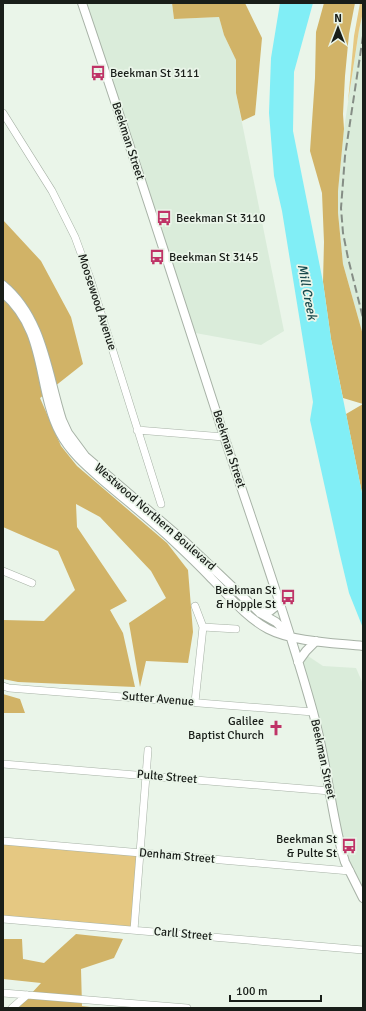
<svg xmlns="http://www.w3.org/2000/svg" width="366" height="1011" viewBox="0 0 366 1011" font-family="Signika,sans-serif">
  <rect width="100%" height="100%" fill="#eaf5e9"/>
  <path fill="#daecda" d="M82 3H172L174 19 219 17 224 35 236 60V93L284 331 261 345 190 332Z
    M363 10V335L343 264 338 213V191L344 129 359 30Z
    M293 646 323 666 356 668 363 684V899L350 871 323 750Z"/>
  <path fill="#e5c882" d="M360 3H363V12L359 30 348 102 354 36Z
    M3 841 140 853 134 930 3 919Z"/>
  <path fill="#d1b367" d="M172 3H245L262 38 255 115 242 121 236 93V60L224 35 219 17 174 19Z
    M324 3H355L349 34 345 76 343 114 344 129 338 191V213L343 264 363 335V404L343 398 331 339 323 282 324 242 322 193 310 151 315 78 316 32Z
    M3 220 41 261 71 317 83 364 40 398 61 446 77 466 167 543 188 570 193 632 188 663 146 661 140 687 129 623 166 598 151 571 100 517 76 504 77 527 127 601 110 610 123 633 135 687 18 682 3 679V620L44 621 75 590 58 551 3 527Z
    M363 404V498L346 414Z
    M3 694 20 699 25 713H3Z
    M76 934 123 939 114 958 81 969 82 1006 100 1008H18L41 983 3 979V939H22L23 959 44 963Z"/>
  <path fill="#81eef6" d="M280 3H313L294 72 293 131 323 282 331 339 363 498V628L349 593 339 551 310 420 313 402 282 211 274 176 269 113 271 58Z"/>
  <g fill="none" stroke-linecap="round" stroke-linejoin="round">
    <defs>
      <path id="minor" d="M3 113 52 191 75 237 90 278 161 504
        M137 430 224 437
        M3 571 32 583
        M203 627 236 629
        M3 686 9 688 313 712
        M195 702 203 627 195 606
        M3 764 330 791
        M3 841 350 871
        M3 919 363 950
        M134 930 148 750
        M3 993 187 1008
        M12 1008 27 995"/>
      <path id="major" d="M82 3C131 147 177 291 224 436 254 527 287 618 313 712 326 758 330 805 342 852L345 862 363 898
        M3 285C43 318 47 373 62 420L68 433 85 456 183 540 260 613 276 622 290 636
        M3 293C48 332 36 387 60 433 71 454 90 469 107 484 127 501 147 517 167 535 182 549 198 564 212 579 229 596 247 618 268 629 293 642 336 643 363 646
        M260 613 270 611 280 603
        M298 662 306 651 316 641"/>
    </defs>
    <use href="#minor" stroke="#a7b2a6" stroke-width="8"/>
    <use href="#major" stroke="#a7b2a6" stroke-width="10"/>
    <use href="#minor" stroke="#fff" stroke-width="7"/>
    <use href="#major" stroke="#fff" stroke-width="8"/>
    <path stroke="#858d85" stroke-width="2" stroke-dasharray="8 4" stroke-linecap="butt" d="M363 36 345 156 341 208 343 233 348 258 363 318"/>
  </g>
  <defs>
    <symbol id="bus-bare" viewBox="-9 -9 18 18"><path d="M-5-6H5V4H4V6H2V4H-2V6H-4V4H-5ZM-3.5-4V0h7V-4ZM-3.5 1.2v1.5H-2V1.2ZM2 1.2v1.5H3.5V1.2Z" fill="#bf3367" stroke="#eaf5e9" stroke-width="2.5" paint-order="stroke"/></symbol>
    <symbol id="church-bare" viewBox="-9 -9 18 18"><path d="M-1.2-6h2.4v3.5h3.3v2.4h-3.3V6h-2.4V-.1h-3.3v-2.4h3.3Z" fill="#bf3367" stroke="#eaf5e9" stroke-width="2.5" paint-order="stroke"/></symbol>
  </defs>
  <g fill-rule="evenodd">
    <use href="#bus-bare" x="87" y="62" width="22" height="22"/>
    <use href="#bus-bare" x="153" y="207" width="22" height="22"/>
    <use href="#bus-bare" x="146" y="246" width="22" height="22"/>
    <use href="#bus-bare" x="277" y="586" width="22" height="22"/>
    <use href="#church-bare" x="265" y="717" width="22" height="22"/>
    <use href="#bus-bare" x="338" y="835" width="22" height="22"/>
  </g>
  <g text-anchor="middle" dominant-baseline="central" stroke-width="3.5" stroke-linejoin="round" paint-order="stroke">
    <g font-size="12" fill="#191e19" stroke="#eaf5e9" text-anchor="start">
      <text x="110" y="73">Beekman St 3111</text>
      <text x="176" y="218">Beekman St 3110</text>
      <text x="169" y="257">Beekman St 3145</text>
      <text x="276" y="590" text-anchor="end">Beekman St<tspan x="276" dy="14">&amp; Hopple St</tspan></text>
      <text x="264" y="721" text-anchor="end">Galilee<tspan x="264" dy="14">Baptist Church</tspan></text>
      <text x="337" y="839" text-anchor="end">Beekman St<tspan x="337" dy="14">&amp; Pulte St</tspan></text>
    </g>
    <g font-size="12" fill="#191e19" stroke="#eaf5e9">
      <text transform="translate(128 141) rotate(72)">Beekman Street</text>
      <text transform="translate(97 302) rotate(72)">Moosewood Avenue</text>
      <text transform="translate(229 449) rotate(72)">Beekman Street</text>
      <text transform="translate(155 517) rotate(41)">Westwood Northern Boulevard</text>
      <text transform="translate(158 699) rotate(5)">Sutter Avenue</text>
      <text transform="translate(323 759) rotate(78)">Beekman Street</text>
      <text transform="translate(167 777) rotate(5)">Pulte Street</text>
      <text transform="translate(177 856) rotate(5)">Denham Street</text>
      <text transform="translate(183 934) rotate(5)">Carll Street</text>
    </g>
    <g font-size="13" font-style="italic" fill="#184a4d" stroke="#eaf5e9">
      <text transform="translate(307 292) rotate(79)">Mill Creek</text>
    </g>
  </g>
  <rect width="366" height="1011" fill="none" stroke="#191e19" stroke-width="8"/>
  <g transform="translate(338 28)" stroke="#eaf5e9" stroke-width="3" paint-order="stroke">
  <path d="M0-3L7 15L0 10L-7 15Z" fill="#191e19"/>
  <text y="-6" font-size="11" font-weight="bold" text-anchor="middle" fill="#191e19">N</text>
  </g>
  <path d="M230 995v6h91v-6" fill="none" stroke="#191e19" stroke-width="2"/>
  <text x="236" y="995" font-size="12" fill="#191e19" stroke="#eaf5e9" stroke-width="3" paint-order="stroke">100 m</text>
</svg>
